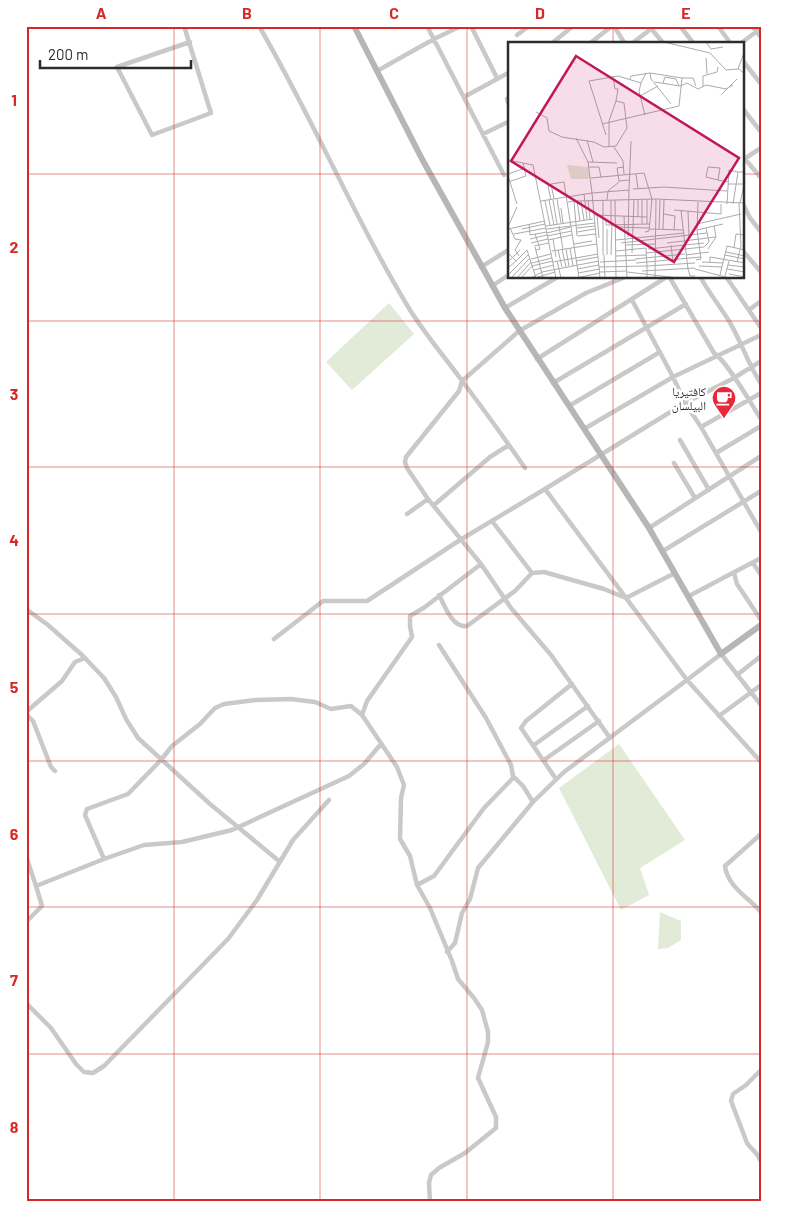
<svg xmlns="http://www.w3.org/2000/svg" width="787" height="1228" viewBox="0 0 787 1228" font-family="Barlow,'Noto Naskh Arabic',sans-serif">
  <rect width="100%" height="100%" fill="#fff"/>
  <path fill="#e2ead8" d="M389 303 414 334 352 390 326 362Z
    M619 744 685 840 640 868 649 895 621 910 559 788Z
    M660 912 681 921V940L668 948 658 949Z"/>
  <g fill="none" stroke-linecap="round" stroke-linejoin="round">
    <path stroke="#c9c9c9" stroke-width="4.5" d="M184 26 211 113 152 135 117 67 190 42
      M259 26C312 117 353 215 407 305 423 332 444 356 463 382 484 410 505 439 525 468
      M427 26 504 175
      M471 26 497 78
      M614 26 625 44
      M649 26 664 44
      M680 26 694 44
      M718 26 731 44
      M752 26 761 37
      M517 35 529 26
      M635 41 651 29
      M551 44 573 26
      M589 44 612 26
      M740 44 761 28
      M743 61 761 84
      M377 71 434 39 461 26
      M464 97 510 72
      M510 98 507 99 510 108
      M743 109 761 132
      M483 134 510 121
      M744 159 761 148
      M745 159 761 178
      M743 204 750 218 761 232
      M743 251 761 272
      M481 267 510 249
      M670 278 714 353C727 361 751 404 761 419
      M701 278C709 293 720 306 729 321 741 341 748 364 761 384
      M727 278 761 328
      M492 286 510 274
      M632 300 673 377 685 403 701 427 761 532
      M505 308 556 278
      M749 310 761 301
      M537 359 665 278
      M553 383 686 304
      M569 406 660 352
      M701 427 761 393
      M584 429 673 377 761 335
      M680 440 709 490
      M716 453 761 426
      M674 463 695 498
      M545 489 685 403 734 378 761 361
      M434 505 490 457 509 445
      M407 514 428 499
      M649 528 761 456
      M663 551 761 491
      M753 563 761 575
      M532 573 544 572 604 589 626 598 675 573
      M734 573 737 584 761 620
      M439 595C445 606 452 628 467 626L515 591 532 573 492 521
      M689 596 761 558
      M26 609 48 625 82 655 104 678 116 697 126 719 138 738 210 804 279 861
      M274 639 323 601H367L460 540 545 489 687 680 721 654 761 705
      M439 645 486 718 511 765 513 776 523 786 533 802
      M737 675 761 656
      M26 712 62 681 75 662 85 658
      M26 714 33 721 51 767 55 771
      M362 715 367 701 412 637 410 626V616L425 607 481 564
      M719 716 761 685
      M610 738 551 655 511 608 481 564 428 499 407 468 405 462 406 457 459 391 462 381 519 331 586 293 623 278
      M534 745 588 706
      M544 760 599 721
      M556 779 521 728 526 721 572 684
      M761 834 725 866C727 886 749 898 761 912
      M26 856 36 886
      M104 859 144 845 182 842 232 830 349 776 364 764 381 744
      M417 885 434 876 484 808 514 777
      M26 922 42 906 36 886 104 859 85 815 87 809 128 794 161 760 172 746 200 724 215 708 224 704 256 700 291 699 315 702 331 709 351 706 362 715 397 767 404 785 401 798 400 839 410 856 417 885 430 908 452 961 458 979 474 998 482 1010 488 1032V1042L478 1078 496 1117V1128L465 1153 439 1168 431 1175 429 1183 430 1202
      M447 952 455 943 462 913 470 899 478 868 533 802 564 772 687 680 761 762
      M26 1003 51 1028 76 1064 84 1072 93 1073 104 1066 228 939 257 900 293 840 329 800
      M761 1070 746 1085 733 1094 731 1101 747 1143C753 1152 757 1151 761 1162"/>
    <path stroke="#b6b6b6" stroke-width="6" d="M354 26 422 159 505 308 649 528 721 654 761 625"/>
  </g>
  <path fill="none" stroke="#d62828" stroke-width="1" stroke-opacity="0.55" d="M174 26V1202M320 26V1202M467 26V1202M613 26V44M26 174H510M743 174H761M613 278V1202M26 321H761M26 467H761M26 614H761M26 761H761M26 907H761M26 1054H761"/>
  <defs>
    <symbol id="cafe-pin" viewBox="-11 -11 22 30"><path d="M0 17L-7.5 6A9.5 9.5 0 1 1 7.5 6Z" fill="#e9283a" stroke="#fff"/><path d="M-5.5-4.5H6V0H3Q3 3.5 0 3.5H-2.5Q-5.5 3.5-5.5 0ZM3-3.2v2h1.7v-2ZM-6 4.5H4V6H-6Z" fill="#fff"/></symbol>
  </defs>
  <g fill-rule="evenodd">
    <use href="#cafe-pin" x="710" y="384" width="28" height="38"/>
  </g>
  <g text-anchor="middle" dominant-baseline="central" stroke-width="5" stroke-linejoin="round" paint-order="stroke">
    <g font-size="12" fill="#2c2c2c" stroke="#fff" text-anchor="end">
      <text x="706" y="391">كافتيريا<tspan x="706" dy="14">البيلسان</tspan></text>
    </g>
  </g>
  <g transform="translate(508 42)">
    <rect width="236" height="236" fill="#fff"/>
    <path d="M59 123 80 125 81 137H63Z" fill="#e2ead8"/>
    <path fill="none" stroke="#ababab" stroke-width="1" d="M156 0 202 11 218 28 231 27 237 32M198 0 203 7 215 5M198 16 199 32M230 27 237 8M174 36H185L188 44M122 37 123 34 142 31 143 37 163 62M147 40 172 44 179 41 190 47 198 43 218 47 225 43M133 41 131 49 137 73M155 41 157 35 168 37 171 44M195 45V34L209 30 210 25M214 52 229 37M132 54 150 44M28 70 39 76 41 89 54 95 86 100 96 105 108 104 119 86 116 61 108 59 110 47H107L105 34M94 82 171 64 174 36 142 31M98 93 81 39 110 34 133 41 138 31M79 98 85 120M101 105V79L108 59M106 105 115 119 116 132M0 118 25 123 48 236M80 120 109 121M81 125H91L93 135M116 125 109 126 111 139 121 138M0 132 17 126M128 132 130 147M0 134 9 162M83 136 136 131 144 157 141 189 137 190M210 138 212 126 200 125 198 135 210 138 220 140M0 140 18 134 15 121M43 142 56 140 71 236M43 142 46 157M220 142H236M125 147 156 145 219 149M76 152 79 177M49 157 53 181M41 158 46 183M43 158 40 144 43 142M45 158 49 182M80 158 82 177M99 158 100 149 111 140M107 158 108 236M139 158V182M33 159 84 151 80 120 68 96M37 159 42 183M73 159 76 178M103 159V182M60 160 66 159 69 194M232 161 237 139M219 162 221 128 230 130M225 162 230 130H237M53 166 55 181M166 168 213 172V162M173 169 180 227 182 234H187M180 169 181 195M156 172 167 174 166 188M86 173 139 175M89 173 91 196M116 174 119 236M130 174V158M98 177V183L141 182M72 179 69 159 148 157 237 161M21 182 22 193 39 190M134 182V158M189 182 233 172M38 184 85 177M51 184 55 207M0 185 9 165M108 185 141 186M2 186 7 197 13 198 7 208 11 214M69 186 87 184M0 187 37 179M14 187 37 182M39 187 87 181M141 187 176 188M151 187 152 158M155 187 156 158M189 188 215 182M69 190 87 187M39 191 63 185M6 192 38 186M27 192 32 207 28 208M39 194 64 189M70 194 88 192M120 195 121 148M22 197 39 193M45 197 48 215M40 198 64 193M108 198 176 191M23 201 40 197M113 201 199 191M159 201 208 195M66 202 84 199M117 203 148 202M163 203 165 220M26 204 41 201M27 205 35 236M62 206 65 224M226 206 228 192 237 193M54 207 58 225M58 207 61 224M140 207 196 201M200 207 208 195 206 184M50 208 54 225M44 209 89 202M218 210 237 214M0 211 8 219 0 226M124 211 126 158M138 211 196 205 201 200 198 186M95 213V158M96 213 97 236M99 213V187M103 213 104 182M178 213 201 210M217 213 237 217M108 214 139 213M23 217 43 212M127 217 177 212M188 218 193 217 189 188 190 160M8 219 19 208 28 236M49 219 53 236M68 219 90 215M0 220 12 208M45 220 90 212M92 220 128 218M194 220 215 221M202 220V215L237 221M229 220 233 204 231 161M24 221 44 216M128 221 193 215M220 223 237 225M191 224 214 225M91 225 139 224 138 206 108 209M69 227 91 223M187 227 221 236M219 227 237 230M26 228 46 223M134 229 187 226M92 230 118 229M119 230 171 236M70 231 92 227M221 232 237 235M0 233 21 212M212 233 219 204 237 208M217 234 221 219M3 236 22 216M9 236 23 220M13 236 24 224 45 219M23 236 34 230 91 219M27 236 47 230M68 236 92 231M92 236 84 151 121 148 123 99M110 236H131M139 236V224L187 221M147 236 148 157"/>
    <path fill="#c2185b" fill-opacity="0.15" stroke="#c2185b" stroke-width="2.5" d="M68 14 231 116 166 220 3 119Z"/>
    <rect width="236" height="236" fill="none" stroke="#2c2c2c" stroke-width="2.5"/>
  </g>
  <rect width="787" height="1228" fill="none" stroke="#ffffff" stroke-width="55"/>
  <path d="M40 60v8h151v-8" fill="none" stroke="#2c2c2c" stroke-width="2.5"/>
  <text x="48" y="60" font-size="15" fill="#2c2c2c" stroke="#ffffff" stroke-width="4" paint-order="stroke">200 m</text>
  <rect x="28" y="28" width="732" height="1172" fill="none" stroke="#d62828" stroke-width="2"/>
  <g font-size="16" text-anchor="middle" font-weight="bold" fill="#d62828">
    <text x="101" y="19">A</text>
    <text x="247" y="19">B</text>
    <text x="394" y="19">C</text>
    <text x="540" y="19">D</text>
    <text x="686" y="19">E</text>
    <text x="14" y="106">1</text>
    <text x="14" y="253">2</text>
    <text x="14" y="400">3</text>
    <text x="14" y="546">4</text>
    <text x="14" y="693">5</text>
    <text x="14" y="840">6</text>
    <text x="14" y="986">7</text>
    <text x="14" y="1133">8</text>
  </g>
</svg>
